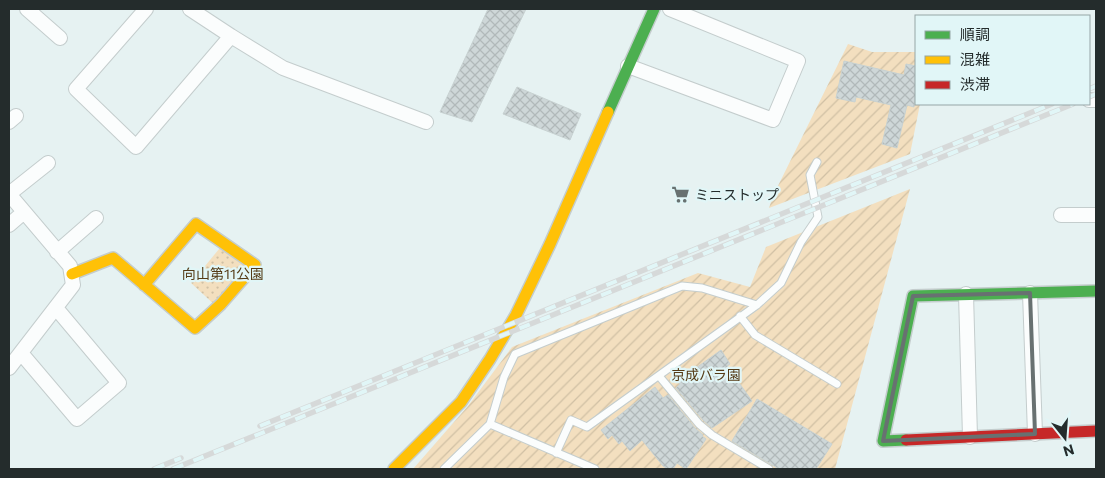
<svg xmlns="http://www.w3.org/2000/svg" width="1105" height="478" viewBox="0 0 1105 478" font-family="Commissioner,'Noto Sans JP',sans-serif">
  <defs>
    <pattern id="park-dots" width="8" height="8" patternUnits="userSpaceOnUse" patternTransform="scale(1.25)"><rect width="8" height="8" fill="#f3dfbf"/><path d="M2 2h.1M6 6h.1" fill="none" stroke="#d0c0a4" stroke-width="1.8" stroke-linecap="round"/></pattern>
    <pattern id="garden-furrows" width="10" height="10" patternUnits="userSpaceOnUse" patternTransform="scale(1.25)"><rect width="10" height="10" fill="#f3dfbf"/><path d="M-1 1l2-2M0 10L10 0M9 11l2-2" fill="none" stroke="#d0c0a4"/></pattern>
    <pattern id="building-cross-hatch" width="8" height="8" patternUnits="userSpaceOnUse" patternTransform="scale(1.25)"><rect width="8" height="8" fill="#ced7d8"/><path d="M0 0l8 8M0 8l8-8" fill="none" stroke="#b1b9ba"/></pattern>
  </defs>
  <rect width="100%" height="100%" fill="#e6f2f2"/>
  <path fill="url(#park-dots)" d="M224 243 255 265 217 307 191 283Z"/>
  <path fill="url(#garden-furrows)" d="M848 44 872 52H916V104H920L910 154 769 208 773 196Z
    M910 189 835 469H413L468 406 512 347 698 273 750 287 766 247Z"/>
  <path fill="url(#building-cross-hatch)" stroke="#c8d2d2" d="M488 9H526L472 122 440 112Z
    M844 61 904 75 906 64 916 66V97L914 107 907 105 897 148 882 144 891 105 856 97 855 102 836 98Z
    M517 87 581 114 570 140 503 114Z
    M721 350 730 364 727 366 752 401 712 428 703 420 676 388 680 384 678 381Z
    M655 387 663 398 668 395 695 428 703 435 702 436 706 439 686 469 677 463 673 469H668L663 466 642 440 630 451 622 441 619 444 612 435 608 439 601 430Z
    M757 399 832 444 816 469H779L732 441Z"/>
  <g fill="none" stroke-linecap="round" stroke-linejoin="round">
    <defs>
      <path id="lane" d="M740 316 755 335 837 384
        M659 376 699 424 712 435 769 469
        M490 424 504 377 515 354 682 286 702 288 757 305
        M556 453 571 420 587 427 757 305 781 283 801 242 818 217 810 175 817 162
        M444 469 490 424 595 469"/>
      <path id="street" d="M27 9 60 38
        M146 9 76 89 136 147 231 36
        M190 9 231 36 283 68 426 122
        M628 66 773 120 798 61 670 9
        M1089 100H1096
        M9 122 16 116
        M9 194 70 266 73 285 9 368
        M9 194 48 163
        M1061 215H1096
        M9 225 24 212
        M57 252 96 218
        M1030 293 1035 434
        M966 294 970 437
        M21 353 77 419 119 383 56 308"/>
      <path id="fast" d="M608 112 654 9
        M906 440 883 441 913 296 1096 291"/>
      <path id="slow" d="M72 274 113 258 195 328 221 304 255 265 196 224 144 285
        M394 469 461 402 490 359 516 315 550 244 608 112"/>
      <path id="jam" d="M906 440 1096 431"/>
    </defs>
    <use href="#lane" stroke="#c4cdcd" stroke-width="9"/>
    <use href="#street" stroke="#c4cdcd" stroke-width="16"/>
    <use href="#fast" stroke="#c4cdcd" stroke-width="14"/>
    <use href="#slow" stroke="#c4cdcd" stroke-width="14"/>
    <use href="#jam" stroke="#c4cdcd" stroke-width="14"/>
    <use href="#lane" stroke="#fbfdfd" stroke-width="7"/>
    <use href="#street" stroke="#fbfdfd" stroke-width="14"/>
    <use href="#fast" stroke="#4caf50" stroke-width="11"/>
    <use href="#slow" stroke="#ffc107" stroke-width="11"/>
    <use href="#jam" stroke="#c62828" stroke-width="11"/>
    <defs>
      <path id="rail" d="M1089 89 1096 86
        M1089 97 1096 94
        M260 426 1052 104
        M154 469 181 458
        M173 469 1073 104"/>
    </defs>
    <use href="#rail" stroke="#d6d9d9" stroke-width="5.5"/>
    <use href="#rail" stroke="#e1f6f7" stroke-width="4" stroke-dasharray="11" stroke-linecap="butt"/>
  </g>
  <path fill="none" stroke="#687171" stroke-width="4" stroke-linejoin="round" d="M1030 293 1035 434 883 441 913 296Z"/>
  <defs>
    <symbol id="supermarket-bare" viewBox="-9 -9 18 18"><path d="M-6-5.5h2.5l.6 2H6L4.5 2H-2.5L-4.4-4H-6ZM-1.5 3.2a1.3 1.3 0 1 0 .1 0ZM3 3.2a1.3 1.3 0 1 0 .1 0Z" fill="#687171" stroke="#e1f6f7" stroke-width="2.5" paint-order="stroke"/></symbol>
  </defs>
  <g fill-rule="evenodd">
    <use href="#supermarket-bare" x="668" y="182" width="25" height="25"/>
  </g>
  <g text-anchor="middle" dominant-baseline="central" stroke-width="4.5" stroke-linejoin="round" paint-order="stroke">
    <g font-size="14" fill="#242c2c" stroke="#e1f6f7" text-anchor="start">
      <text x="695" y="194">ミニストップ</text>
    </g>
    <g font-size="14" fill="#553b16" stroke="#e1f6f7">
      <text x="223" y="273">向山第11公園</text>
      <text x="706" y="374">京成バラ園</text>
    </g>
  </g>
  <rect width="1105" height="478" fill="none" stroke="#242c2c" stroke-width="20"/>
  <rect x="915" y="15" width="175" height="90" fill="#e1f6f7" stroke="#95a5a6"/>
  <rect x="925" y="31" width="25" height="8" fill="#4caf50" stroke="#95a5a6"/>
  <text x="960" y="40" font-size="15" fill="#242c2c">順調</text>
  <rect x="925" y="56" width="25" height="8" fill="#ffc107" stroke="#95a5a6"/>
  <text x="960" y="65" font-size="15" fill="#242c2c">混雑</text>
  <rect x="925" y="81" width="25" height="8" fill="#c62828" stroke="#95a5a6"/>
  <text x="960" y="90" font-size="15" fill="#242c2c">渋滞</text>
  <g transform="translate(1065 438) rotate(163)" stroke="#e1f6f7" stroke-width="4" paint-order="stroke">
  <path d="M0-4L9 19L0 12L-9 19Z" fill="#242c2c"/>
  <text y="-8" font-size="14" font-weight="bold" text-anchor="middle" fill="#242c2c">N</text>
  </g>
</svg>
